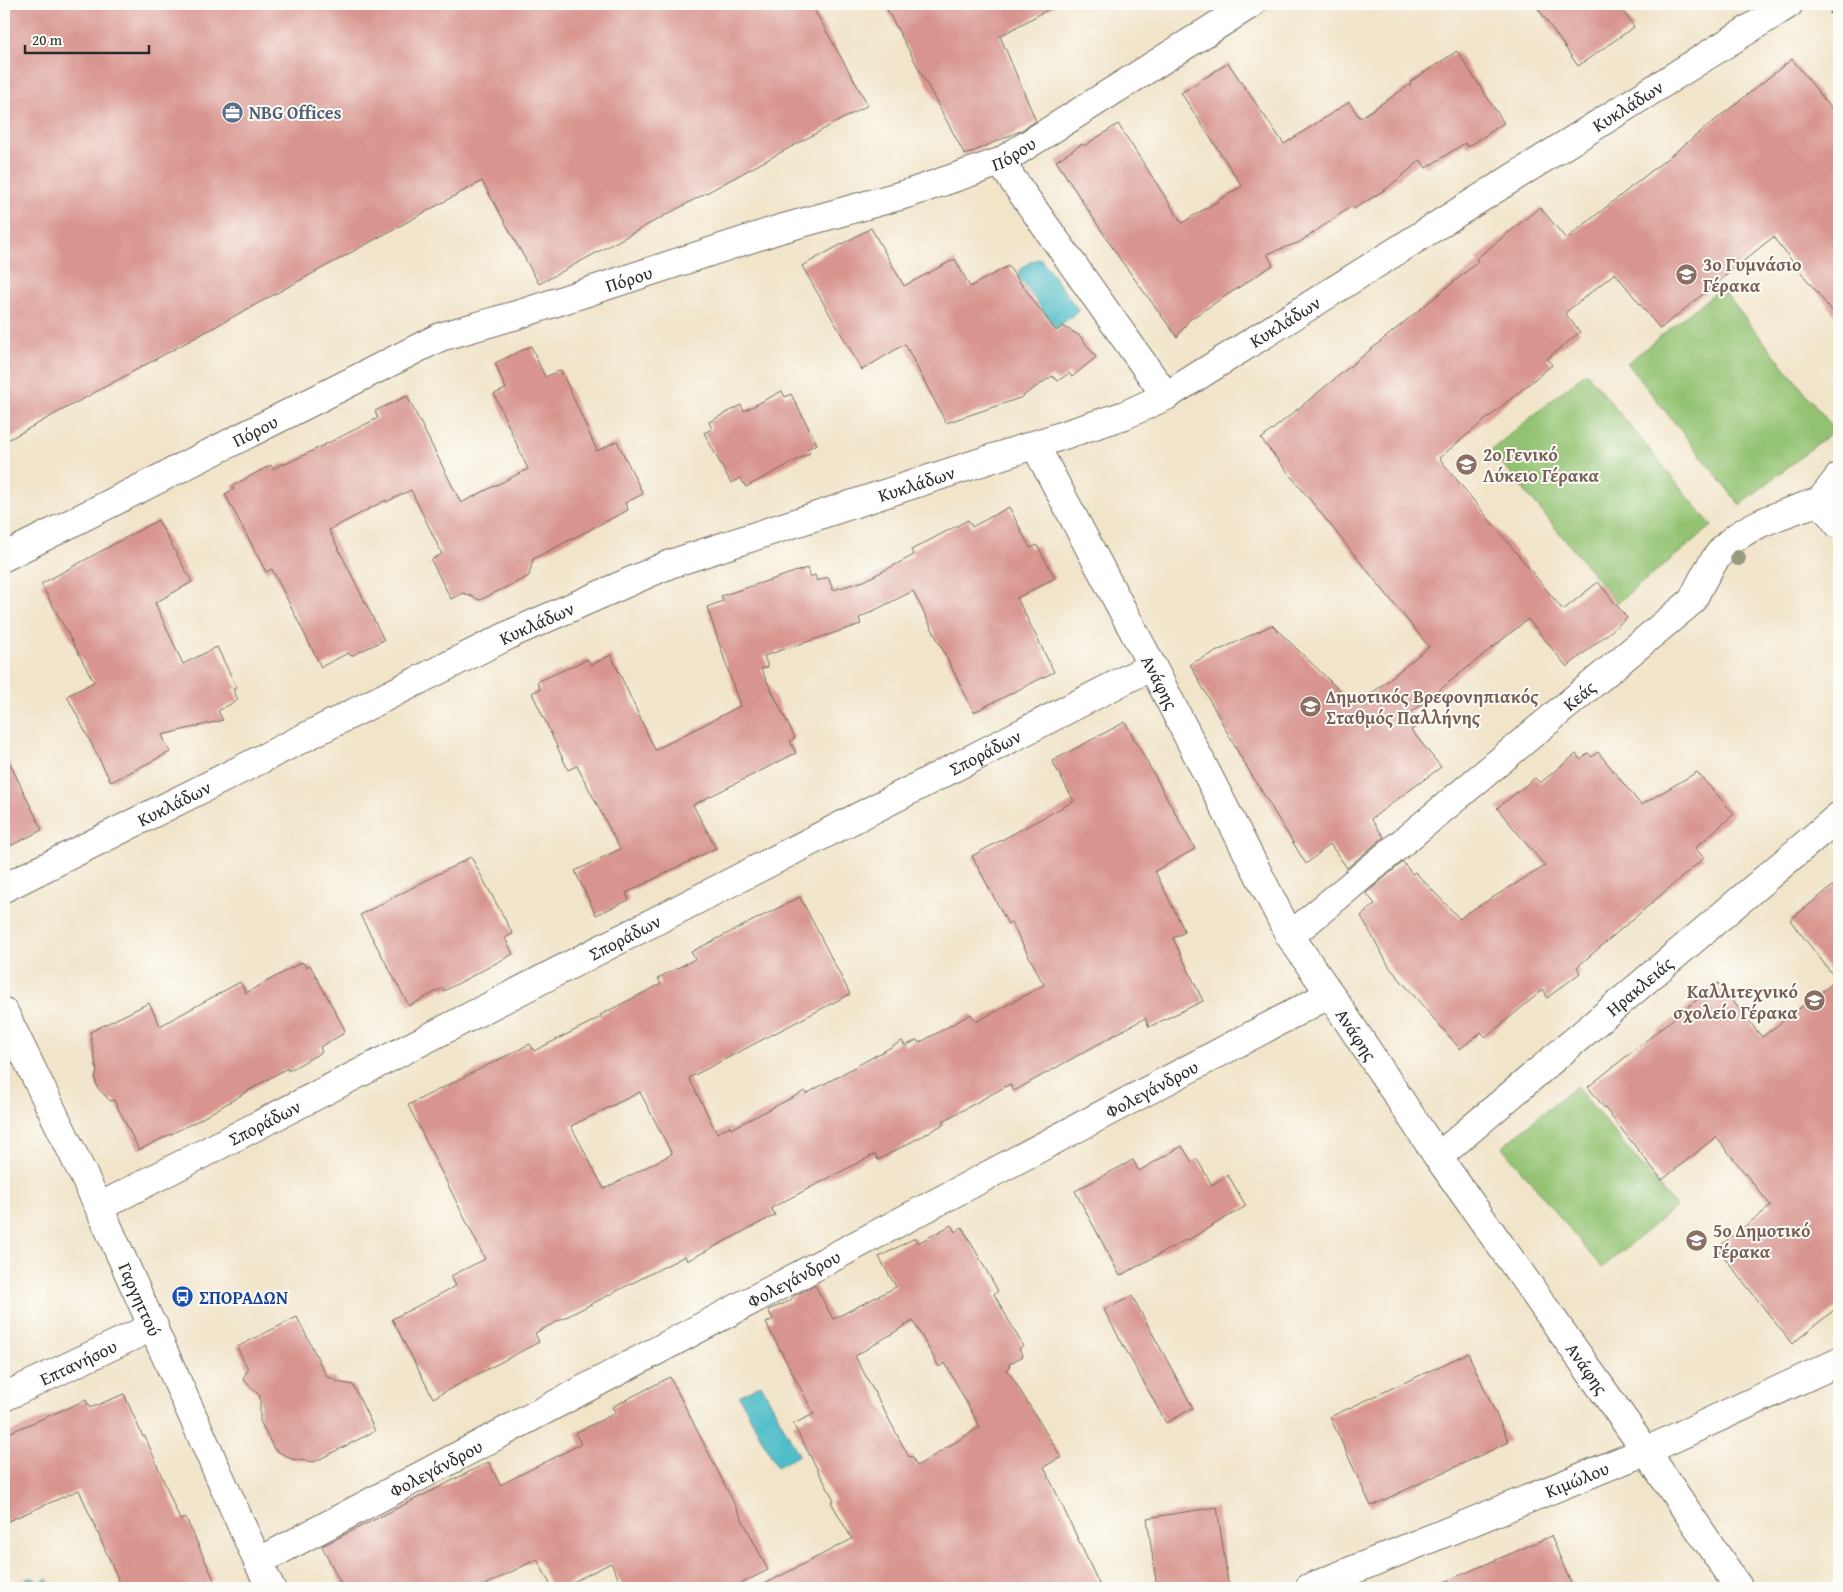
<svg xmlns="http://www.w3.org/2000/svg" width="1843" height="1592" viewBox="0 0 1843 1592" font-family="'Gentium Book Plus',serif">
  <rect width="100%" height="100%" fill="#fdfcf7"/>
  <filter id="ink" filterUnits="userSpaceOnUse"><feTurbulence type="fractalNoise" baseFrequency=".02" numOctaves="2"/><feDisplacementMap in="SourceGraphic" scale="10" xChannelSelector="R" yChannelSelector="G"/><feConvolveMatrix kernelMatrix="1 2 1 2 8 2 1 2 1" color-interpolation-filters="sRGB"/></filter>
  <filter id="wash" filterUnits="userSpaceOnUse"><feTurbulence type="fractalNoise" baseFrequency=".0096" numOctaves="4" result="noise"/><feDisplacementMap in="SourceGraphic" scale="20" xChannelSelector="R" yChannelSelector="G"/><feGaussianBlur stdDeviation="1.12" result="paint"/><feColorMatrix in="noise" values="0 0 0 0 0 0 0 0 0 0 0 0 0 0 0 0 0 1.4 0 .05"/><feComposite in="paint" operator="in"/></filter>
  <g filter="url(#wash)">
    <rect width="100%" height="100%" fill="#f1e4c9"/>
    <path fill="#92c271" stroke="#5e764e" d="M1721 288 1835 430 1740 505 1627 363Z
      M1586 372 1712 526 1617 603 1491 450Z
      M1576 1086 1676 1207 1602 1268 1502 1147Z"/>
    <path fill="#50bdc8" stroke="#3e747a" d="M1040 258 1079 311 1056 328 1017 275C1023 265 1029 262 1040 258Z
      M761 1384 799 1455 777 1467 739 1396Z
      M28 1578H34L38 1583 47 1579 52 1588H25L24 1581Z"/>
    <g id="blocks">
      <path fill="#d8948e" fill-rule="evenodd" d="M4 4H811L868 105 539 284 482 181 4 442Z
        M884 4H1058L1000 36 1036 121 1020 131 965 155Z
        M1535 4H1618L1634 27 1578 66Z
        M1457 51 1504 123 1468 147 1465 143 1426 168 1421 160 1386 189 1354 209 1352 206 1300 242 1267 254 1273 265 1189 320 1177 337 1120 259 1056 161 1082 144 1084 146 1118 124 1182 223 1242 186 1181 93 1228 63 1284 144 1349 102 1360 118 1411 84 1410 82Z
        M1792 59 1839 118V320L1773 237 1660 329 1615 273 1565 313 1580 332 1547 359 1552 365 1439 458 1563 610 1598 582 1627 618 1567 667 1528 619 1407 716 1416 727 1411 730 1441 767 1371 819 1384 837 1347 868 1330 844 1306 864 1239 754 1190 664 1272 625 1356 706 1429 647 1261 439 1478 262 1476 259 1540 207 1566 239Z
        M871 228 904 286 955 259 970 287 1008 266 1056 331 1063 326 1080 336 1096 357 1072 377 1069 373 1058 381 1052 376 1020 398 946 423 905 344 862 370 802 266Z
        M531 346 545 377 561 370 597 451 617 441 643 494 625 503 628 510 533 559 529 576 480 600 463 593 451 599 431 560 442 554 411 490 386 502V500L329 530 384 640 351 656 348 653 321 667 272 569 266 572 225 494 234 489 232 486 271 465 273 469 283 463 284 465 378 418 375 411 407 396 461 503 528 469 494 394 506 389 495 363Z
        M782 391 785 397 791 394 817 444 807 449 810 453 746 487 740 478 731 483 704 433 712 429 709 422 741 405 744 411Z
        M1009 507 1030 548 1037 545 1055 578 1017 598 1054 672 974 712 913 591 859 618 861 624 764 656 768 667 761 669 795 738 790 741 796 753 693 805 716 848 626 893 629 900 596 915 575 871 620 849 577 766 568 770 532 693 540 689 537 682 588 659 591 665 611 655 655 750 740 706 707 607 723 601 721 596 807 568 810 577 815 575 817 581 828 577 833 590 864 581 914 555 911 550 968 520 972 527Z
        M158 520 192 582 155 603 183 664 217 647 237 688 233 689 238 700 218 711 223 720 162 735 170 752 111 782 67 696 94 682 41 584Z
        M1125 722 1195 849 1155 871 1185 932 1173 938 1203 1001 1149 1027 1145 1018 1014 1091 1010 1084 943 1121 944 1124 878 1160 875 1154 771 1208 775 1215 687 1261 685 1256 535 1333 539 1342 433 1398 392 1319 456 1286 451 1276 485 1259 408 1105 530 1044 534 1051 601 1017 600 1015 661 984 658 978 695 959 691 952 800 897 850 994 689 1078 717 1133 730 1126 731 1129 805 1091 806 1094 902 1041 905 1046 917 1040 919 1043 971 1014 976 1022 1044 985 1011 922 1008 924 972 856 1074 801 1052 761ZM640 1092 672 1154 604 1189 571 1126Z
        M4 751 42 830 4 849Z
        M1598 752 1641 805 1697 772 1734 814 1695 848 1704 858 1577 967 1580 973 1547 998 1544 989 1486 1037 1481 1032 1460 1049 1390 968 1361 916 1375 904 1366 893 1403 862 1412 874 1415 872 1460 919 1467 913 1545 866 1497 808 1535 778 1540 783 1576 754 1581 760 1588 753 1592 757Z
        M471 857 513 934 505 938 513 954 444 991 443 988 409 1006 360 915Z
        M1839 881V1306L1792 1344 1717 1248 1771 1206 1716 1137 1662 1180 1588 1087 1718 983 1762 1037 1837 980 1790 920Z
        M302 962 306 967 310 965 345 1030 342 1032 343 1034 320 1047 322 1052 288 1071 287 1068 199 1120 139 1150 114 1100 110 1101 97 1087 95 1078 97 1072 90 1032 149 1003 160 1026 240 982 246 993Z
        M1182 1146 1192 1162 1197 1159 1212 1185 1228 1175 1246 1206 1186 1241 1185 1240 1120 1276 1075 1191 1133 1160 1139 1171Z
        M951 1225 955 1232 962 1227 998 1291 994 1294 1023 1346 1019 1349 1023 1356 1009 1364 1010 1367 1007 1369 1061 1457 1044 1467 1101 1588H757L852 1539 831 1502 834 1500 793 1424 814 1414 766 1323 773 1319 768 1310 790 1301 794 1296 815 1285 833 1319 896 1287 879 1257 915 1238 918 1243ZM913 1321 939 1367 945 1363 980 1427 917 1466 912 1456 909 1457 855 1356Z
        M1132 1296 1193 1408 1166 1423 1104 1310Z
        M297 1317 327 1377 335 1379 337 1382 353 1385 375 1431 314 1462 291 1459 274 1449 260 1421V1396L243 1379 248 1369 237 1347Z
        M1468 1353 1509 1442 1371 1506 1330 1417Z
        M670 1377 768 1570 732 1588H623L611 1563 561 1588H552L537 1559 479 1588H343L322 1546 489 1462 500 1485 581 1444 575 1433 616 1413 612 1407Z
        M124 1394 143 1437 145 1436 180 1520 186 1518 214 1580 196 1588H122L79 1490 4 1523V1435L86 1400 90 1408Z
        M1217 1507 1229 1588H1157L1147 1518Z
        M1551 1536 1573 1588H1430L1512 1553Z"/>
    </g>
  </g>
  <g filter="url(#ink)">
    <use href="#blocks" fill-opacity="0" stroke="#706c62" stroke-width="1"/>
    <g fill="none" stroke-linecap="round" stroke-linejoin="round">
      <defs>
        <g id="minor">
          <path d="M1000 162 1166 396"/>
          <path id="s1" d="M1035 445 1152 666 1290 936 1330 994 1438 1157 1646 1451 1739 1588"/>
          <path d="M1820 501 1839 477"/>
          <path d="M1820 501 1839 525"/>
          <path id="s2" d="M4 557 440 337 520 314 780 229 910 193 1000 162 1251 4"/>
          <path id="s3" d="M4 888 515 632 670 564 1125 415 1166 396 1789 4"/>
          <path id="s4" d="M1290 936 1692 601C1701 582 1710 564 1724 548 1745 524 1790 512 1820 501"/>
          <path id="s5" d="M4 1012 99 1207 258 1562 271 1588"/>
          <path id="s6" d="M1438 1157 1839 816"/>
          <path id="s7" d="M99 1207 1152 666"/>
          <path id="s8" d="M4 1397 154 1326"/>
          <path id="s9" d="M258 1562 1330 994"/>
          <path id="s10" d="M1309 1588 1646 1451 1839 1362"/>
        </g>
      </defs>
      <use href="#minor" stroke="#706c62" stroke-width="30"/>
      <path stroke="#706c62" stroke-width="3" stroke-dasharray="4 4" stroke-linecap="butt" d="M1825 6 1839 22"/>
      <use href="#minor" stroke="#fff" stroke-width="28"/>
    </g>
    <circle fill="#989b80" cx="1738" cy="558" r="8"/>
  </g>
  <defs>
    <symbol id="office-disc" viewBox="-11 -11 22 22"><circle r="9.5" fill="#5c6f8a" stroke="#fdfcf7"/><path d="M-6-3h4V-5.5h4V-3h4V5H-6ZM-1-4.5V-3h2v-1.5ZM-6 0V1H6V0Z" fill="#fff"/></symbol>
    <symbol id="school-disc" viewBox="-11 -11 22 22"><circle r="9.5" fill="#8d6e63" stroke="#fdfcf7"/><path d="M0-5L7-2L0 1L-7-2ZM-4 1L0 2.5L4 1V4Q0 6-4 4Z" fill="#fff"/></symbol>
    <symbol id="bus-disc" viewBox="-11 -11 22 22"><circle r="9.5" fill="#1a4fb4" stroke="#fdfcf7"/><path d="M-5-6H5V4H4V6H2V4H-2V6H-4V4H-5ZM-3.5-4V0h7V-4ZM-3.5 1.2v1.5H-2V1.2ZM2 1.2v1.5H3.5V1.2Z" fill="#fff"/></symbol>
  </defs>
  <g fill-rule="evenodd">
    <use href="#office-disc" x="220" y="100" width="25" height="25"/>
    <use href="#school-disc" x="1674" y="262" width="25" height="25"/>
    <use href="#school-disc" x="1454" y="452" width="25" height="25"/>
    <use href="#school-disc" x="1298" y="694" width="25" height="25"/>
    <use href="#school-disc" x="1802" y="988" width="25" height="25"/>
    <use href="#school-disc" x="1684" y="1228" width="25" height="25"/>
    <use href="#bus-disc" x="170" y="1284" width="25" height="25"/>
  </g>
  <g text-anchor="middle" dominant-baseline="central" stroke-width="4" stroke-linejoin="round" paint-order="stroke">
    <g font-size="18" fill="#2b2b2b" stroke="#fdfcf7">
      <text stroke="none"><textPath href="#s3" startOffset="1810">Κυκλάδων</textPath></text>
      <text stroke="none"><textPath href="#s2" startOffset="1091">Πόρου</textPath></text>
      <text stroke="none"><textPath href="#s2" startOffset="686">Πόρου</textPath></text>
      <text stroke="none"><textPath href="#s3" startOffset="1405">Κυκλάδων</textPath></text>
      <text stroke="none"><textPath href="#s2" startOffset="281">Πόρου</textPath></text>
      <text stroke="none"><textPath href="#s3" startOffset="1000">Κυκλάδων</textPath></text>
      <text stroke="none"><textPath href="#s3" startOffset="595">Κυκλάδων</textPath></text>
      <text stroke="none"><textPath href="#s1" startOffset="268">Ανάφης</textPath></text>
      <text stroke="none"><textPath href="#s4" startOffset="376">Κεάς</textPath></text>
      <text stroke="none"><textPath href="#s7" startOffset="996">Σποράδων</textPath></text>
      <text stroke="none"><textPath href="#s3" startOffset="190">Κυκλάδων</textPath></text>
      <text stroke="none"><textPath href="#s7" startOffset="591">Σποράδων</textPath></text>
      <text stroke="none"><textPath href="#s6" startOffset="264">Ηρακλειάς</textPath></text>
      <text stroke="none"><textPath href="#s1" startOffset="672">Ανάφης</textPath></text>
      <text stroke="none"><textPath href="#s9" startOffset="1011">Φολεγάνδρου</textPath></text>
      <text stroke="none"><textPath href="#s7" startOffset="186">Σποράδων</textPath></text>
      <text stroke="none"><textPath href="#s9" startOffset="606">Φολεγάνδρου</textPath></text>
      <text stroke="none"><textPath href="#s5" startOffset="318">Γαργηττού</textPath></text>
      <text stroke="none"><textPath href="#s8" startOffset="82">Επτανήσου</textPath></text>
      <text stroke="none"><textPath href="#s1" startOffset="1078">Ανάφης</textPath></text>
      <text stroke="none"><textPath href="#s9" startOffset="201">Φολεγάνδρου</textPath></text>
      <text stroke="none"><textPath href="#s10" startOffset="289">Κιμώλου</textPath></text>
    </g>
    <g font-size="18" font-weight="bold" fill="#4e5e75" stroke="#fdfcf7" text-anchor="start">
      <text x="249" y="112">NBG Offices</text>
    </g>
    <g font-size="18" font-weight="bold" fill="#785e54" stroke="#fdfcf7" text-anchor="start">
      <text x="1703" y="264">3ο Γυμνάσιο<tspan x="1703" dy="21">Γέρακα</tspan></text>
      <text x="1483" y="454">2ο Γενικό<tspan x="1483" dy="21">Λύκειο Γέρακα</tspan></text>
      <text x="1326" y="696">Δημοτικός Βρεφονηπιακός<tspan x="1326" dy="21">Σταθμός Παλλήνης</tspan></text>
      <text x="1798" y="991" text-anchor="end">Καλλιτεχνικό<tspan x="1798" dy="21">σχολείο Γέρακα</tspan></text>
      <text x="1713" y="1230">5ο Δημοτικό<tspan x="1713" dy="21">Γέρακα</tspan></text>
    </g>
    <g font-size="18" font-weight="bold" fill="#164399" stroke="#fdfcf7" text-anchor="start">
      <text x="199" y="1297">ΣΠΟΡΑΔΩΝ</text>
    </g>
  </g>
  <rect width="1843" height="1592" fill="none" stroke="#fdfcf7" stroke-width="20"/>
  <path d="M25 45v8h124v-8" fill="none" stroke="#2b2b2b" stroke-width="2.5"/>
  <text x="32" y="45" font-size="15" fill="#2b2b2b" stroke="#fdfcf7" stroke-width="4" paint-order="stroke">20 m</text>
</svg>
